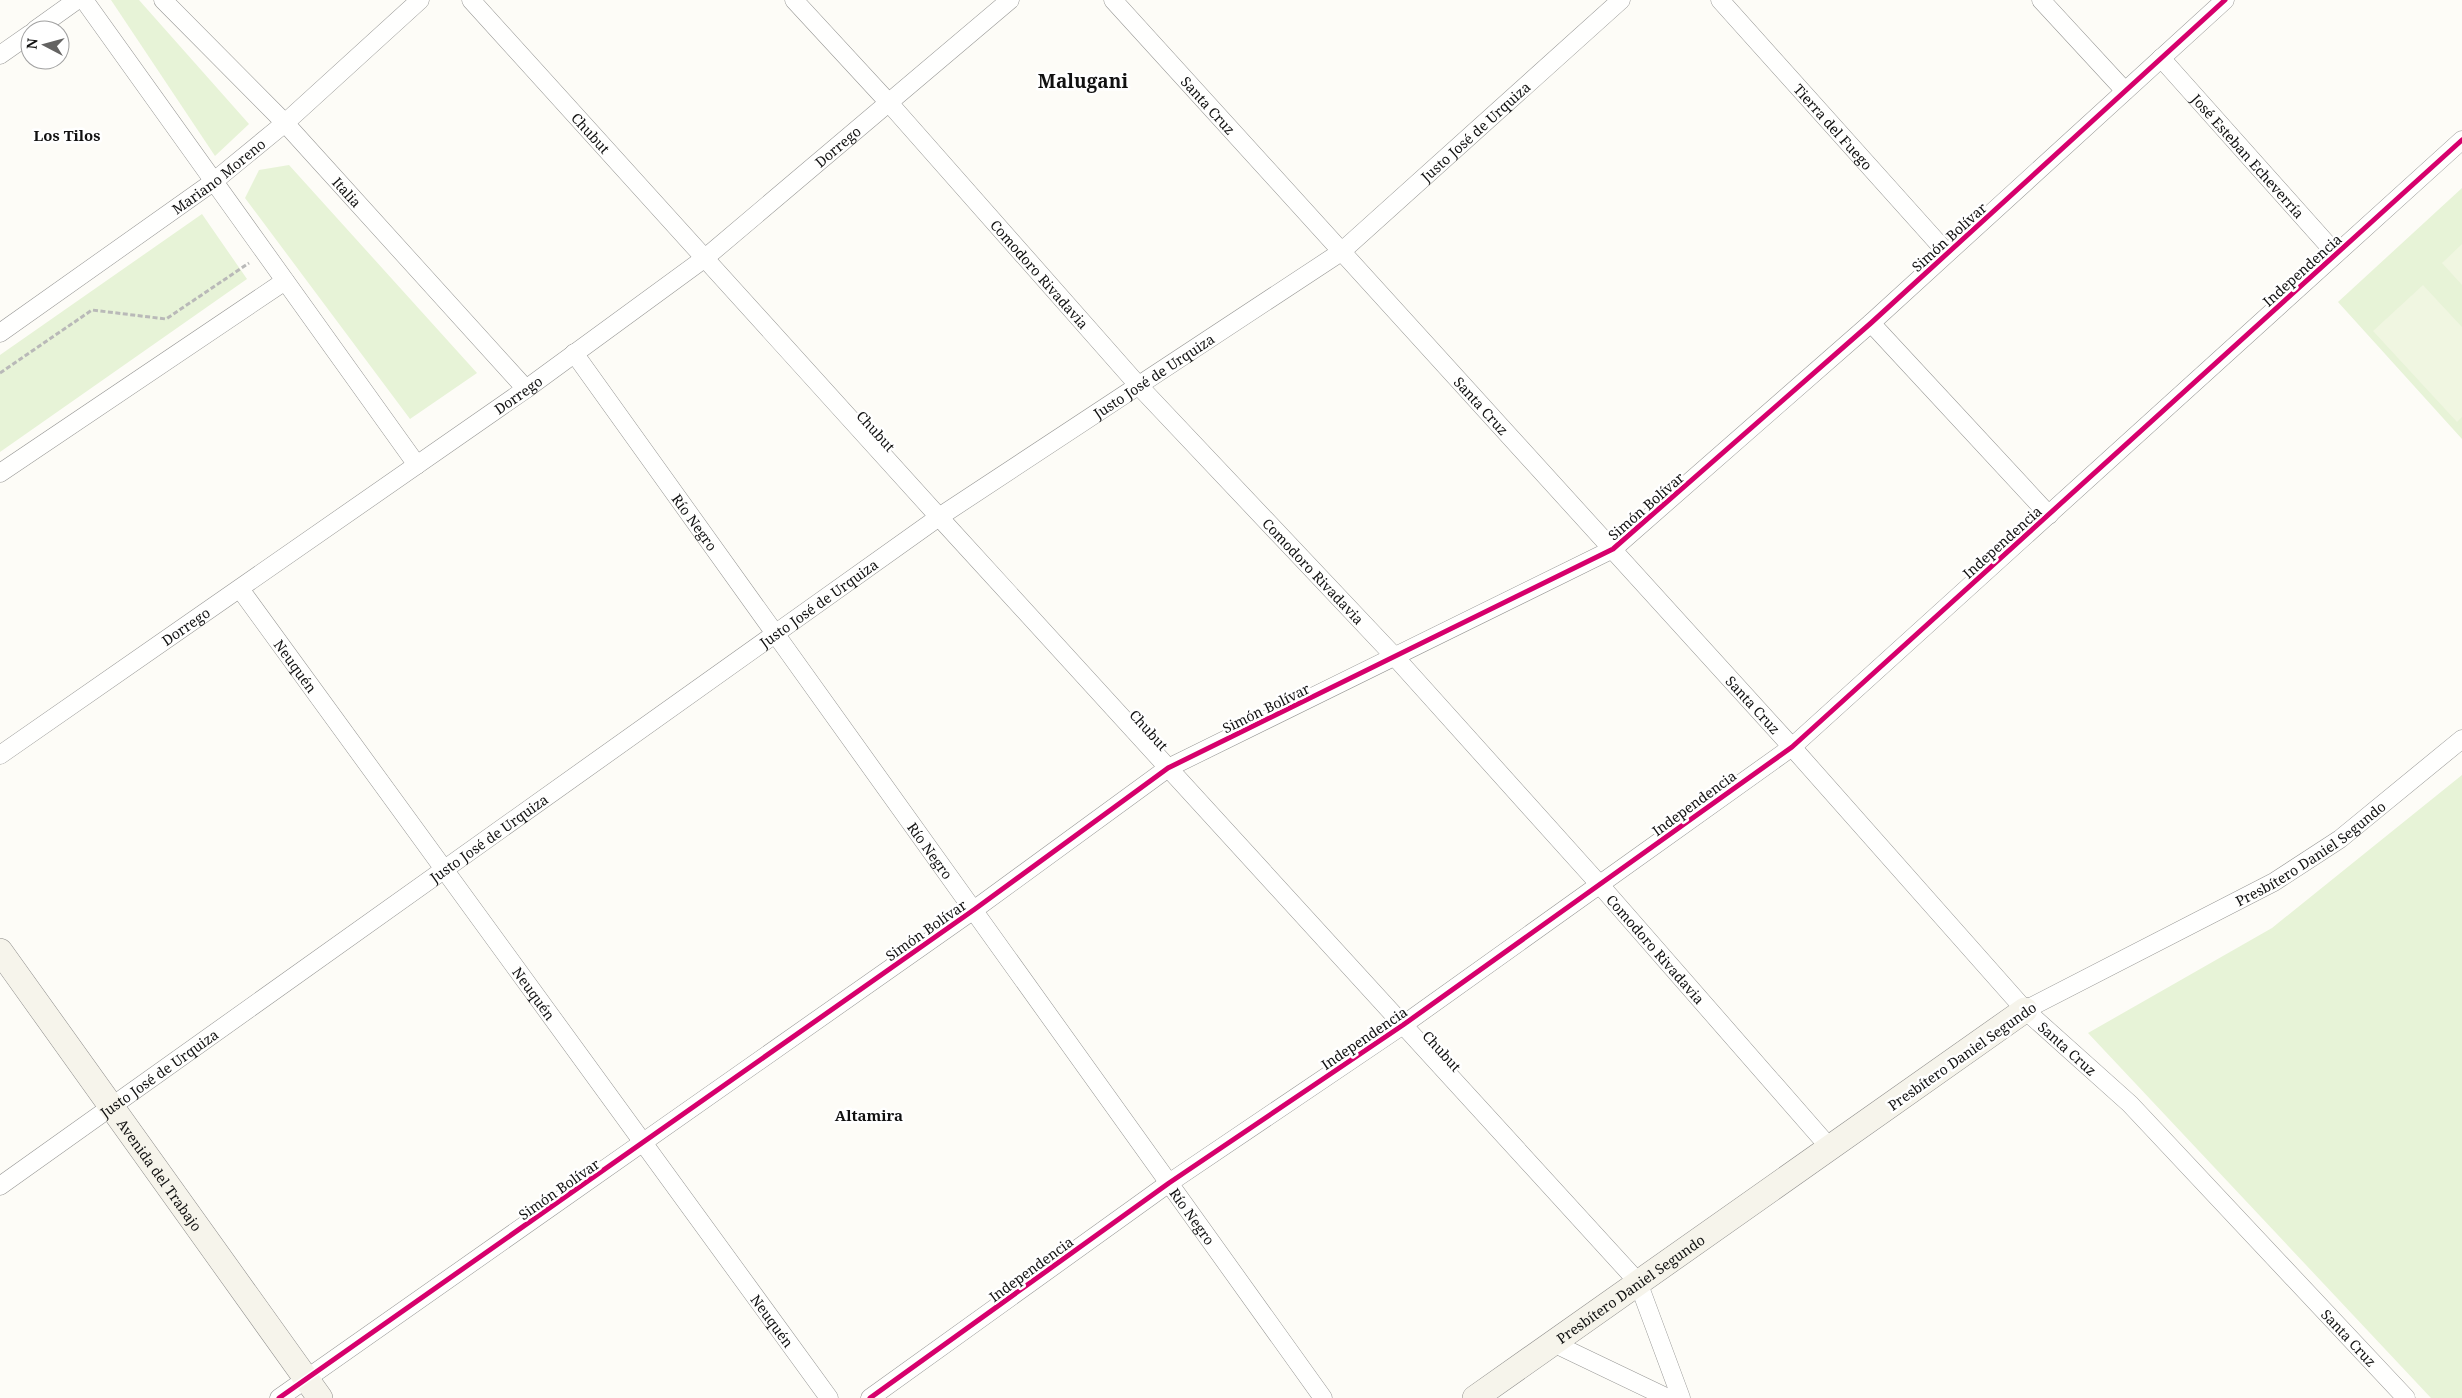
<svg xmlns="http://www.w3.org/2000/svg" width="2462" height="1398" viewBox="0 0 2462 1398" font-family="'Noto Serif',serif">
  <rect width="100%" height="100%" fill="#fdfcf7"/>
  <path fill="#e7f3d7" d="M111 0H139L249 124 215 156Z
    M289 165 477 373 410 419 245 198 259 170Z
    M2462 188V439L2338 302Z
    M202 214 247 279 0 452V355Z
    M2462 775V1398H2431L2088 1033 2272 928Z"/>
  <path fill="#f0f6e1" d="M2462 244V285L2442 263Z
    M2423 285 2462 327V417L2457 422 2373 331Z"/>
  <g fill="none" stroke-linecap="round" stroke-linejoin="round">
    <defs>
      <g id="street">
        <path d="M84 0 417 465"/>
        <path id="s1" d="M163 0 285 123 526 389"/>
        <path id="s2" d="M471 0 939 517 1638 1282 1681 1398"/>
        <path id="s3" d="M794 0 890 104 1138 385 1395 657 1600 885 1830 1148"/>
        <path id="s4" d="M1113 0 1792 747 2025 1010 2130 1104 2406 1398"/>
        <path id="s5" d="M1720 0 1947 253"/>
        <path d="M2041 0 2125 91"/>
        <path d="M35 30 77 0"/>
        <path d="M0 55 30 34"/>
        <path id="s6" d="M2161 58 2336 254"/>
        <path d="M1871 323 2049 515"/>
        <path id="s7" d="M0 333 213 182 285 123 420 0"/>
        <path id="s8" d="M574 353 1323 1398"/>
        <path d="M0 473 285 281"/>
        <path id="s9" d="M240 589 829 1398"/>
        <path id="s10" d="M0 755 526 389 705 258 1010 0"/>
        <path id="s11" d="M2025 1010 2274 882 2340 839 2462 739"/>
        <path id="s12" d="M0 1186 939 517 1341 252 1621 0"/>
        <path d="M1553 1343 1668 1398"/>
        <path d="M279 1398 975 909 1168 768 1613 549 1871 323 2225 0"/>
        <path d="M870 1398 1169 1183 1403 1025 1792 747 2462 140"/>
      </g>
      <g id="secondary">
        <path id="s13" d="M0 951 320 1398"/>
        <path id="s14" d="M1475 1398 2025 1010"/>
      </g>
    </defs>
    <use href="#street" stroke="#979795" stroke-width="19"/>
    <use href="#secondary" stroke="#8e8d8b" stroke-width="26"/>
    <path stroke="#b9b9b8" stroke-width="3" stroke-dasharray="5 2.5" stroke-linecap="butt" d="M0 373 92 310 166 319 249 263"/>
    <use href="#street" stroke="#fffffe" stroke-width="18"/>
    <use href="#secondary" stroke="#f6f4eb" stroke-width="25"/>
    <defs>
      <path id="cycleway" d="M279 1398 975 909 1168 768 1613 549 1871 323 2225 0
        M870 1398 1169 1183 1403 1025 1792 747 2462 140"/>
    </defs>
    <use href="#cycleway" stroke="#fff" stroke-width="8"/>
    <use href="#cycleway" stroke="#d6006c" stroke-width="5"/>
  </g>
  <g text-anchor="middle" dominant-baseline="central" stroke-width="5" stroke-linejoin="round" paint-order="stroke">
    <g font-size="14" fill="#111" stroke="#fff">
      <text stroke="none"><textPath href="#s4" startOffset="142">Santa Cruz</textPath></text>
      <text stroke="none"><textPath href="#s5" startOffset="170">Tierra del Fuego</textPath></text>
      <text stroke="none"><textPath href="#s12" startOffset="1815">Justo José de Urquiza</textPath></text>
      <text stroke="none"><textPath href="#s2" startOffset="179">Chubut</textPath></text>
      <text stroke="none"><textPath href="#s10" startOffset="1036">Dorrego</textPath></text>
      <text stroke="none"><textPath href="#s6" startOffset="131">José Esteban Echeverría</textPath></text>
      <text stroke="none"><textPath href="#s7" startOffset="269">Mariano Moreno</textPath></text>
      <text stroke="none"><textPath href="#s1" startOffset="266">Italia</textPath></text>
      <text transform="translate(1949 237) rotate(-42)">Simón Bolívar</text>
      <text transform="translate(2302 270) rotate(-42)">Independencia</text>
      <text stroke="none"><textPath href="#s3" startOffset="368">Comodoro Rivadavia</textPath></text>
      <text stroke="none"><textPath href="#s12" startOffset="1410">Justo José de Urquiza</textPath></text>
      <text stroke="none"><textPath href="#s10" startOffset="631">Dorrego</textPath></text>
      <text stroke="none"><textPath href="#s4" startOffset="548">Santa Cruz</textPath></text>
      <text transform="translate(876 431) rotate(48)">Chubut</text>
      <text transform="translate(1646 506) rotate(-41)">Simón Bolívar</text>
      <text stroke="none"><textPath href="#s8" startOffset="208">Río Negro</textPath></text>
      <text transform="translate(2002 542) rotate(-42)">Independencia</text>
      <text stroke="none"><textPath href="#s3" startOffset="772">Comodoro Rivadavia</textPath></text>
      <text stroke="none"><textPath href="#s12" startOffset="1005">Justo José de Urquiza</textPath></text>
      <text stroke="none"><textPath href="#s10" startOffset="226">Dorrego</textPath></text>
      <text stroke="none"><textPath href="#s9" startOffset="95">Neuquén</textPath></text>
      <text stroke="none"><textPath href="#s4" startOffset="952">Santa Cruz</textPath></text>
      <text transform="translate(1266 708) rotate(-26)">Simón Bolívar</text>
      <text transform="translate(1149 730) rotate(48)">Chubut</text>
      <text transform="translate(1694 803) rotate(-36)">Independencia</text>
      <text stroke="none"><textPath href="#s12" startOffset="600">Justo José de Urquiza</textPath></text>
      <text stroke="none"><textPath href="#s8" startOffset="612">Río Negro</textPath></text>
      <text stroke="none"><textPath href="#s11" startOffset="326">Presbítero Daniel Segundo</textPath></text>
      <text transform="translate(926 930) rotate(-35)">Simón Bolívar</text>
      <text stroke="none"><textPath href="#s3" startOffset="1282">Comodoro Rivadavia</textPath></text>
      <text stroke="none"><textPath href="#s9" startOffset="500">Neuquén</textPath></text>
      <text transform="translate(1364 1038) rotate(-34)">Independencia</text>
      <text stroke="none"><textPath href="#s4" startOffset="1418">Santa Cruz</textPath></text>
      <text transform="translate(1442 1051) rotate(48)">Chubut</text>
      <text transform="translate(1962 1056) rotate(-35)">Presbítero Daniel Segundo</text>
      <text stroke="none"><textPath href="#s12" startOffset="195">Justo José de Urquiza</textPath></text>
      <text stroke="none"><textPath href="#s13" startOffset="275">Avenida del Trabajo</textPath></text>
      <text transform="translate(559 1189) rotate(-35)">Simón Bolívar</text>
      <text stroke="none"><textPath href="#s8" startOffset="1062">Río Negro</textPath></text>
      <text transform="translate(1031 1269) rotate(-36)">Independencia</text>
      <text stroke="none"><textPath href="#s14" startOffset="190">Presbítero Daniel Segundo</textPath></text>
      <text stroke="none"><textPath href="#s9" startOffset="905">Neuquén</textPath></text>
      <text stroke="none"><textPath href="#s4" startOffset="1822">Santa Cruz</textPath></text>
    </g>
    <g font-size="15" font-weight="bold" fill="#111" stroke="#fff">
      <text x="67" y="135">Los Tilos</text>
      <text x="869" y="1115">Altamira</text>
    </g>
    <g font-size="19" font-weight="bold" fill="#111" stroke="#fff">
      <text x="1083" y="81">Malugani</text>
    </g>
  </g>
  <g transform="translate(45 45) rotate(276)"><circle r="24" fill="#ffffff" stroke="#a0a0a0"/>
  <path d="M0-4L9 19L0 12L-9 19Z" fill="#646362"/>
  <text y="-8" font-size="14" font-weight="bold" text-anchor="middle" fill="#111111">N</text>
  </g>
</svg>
